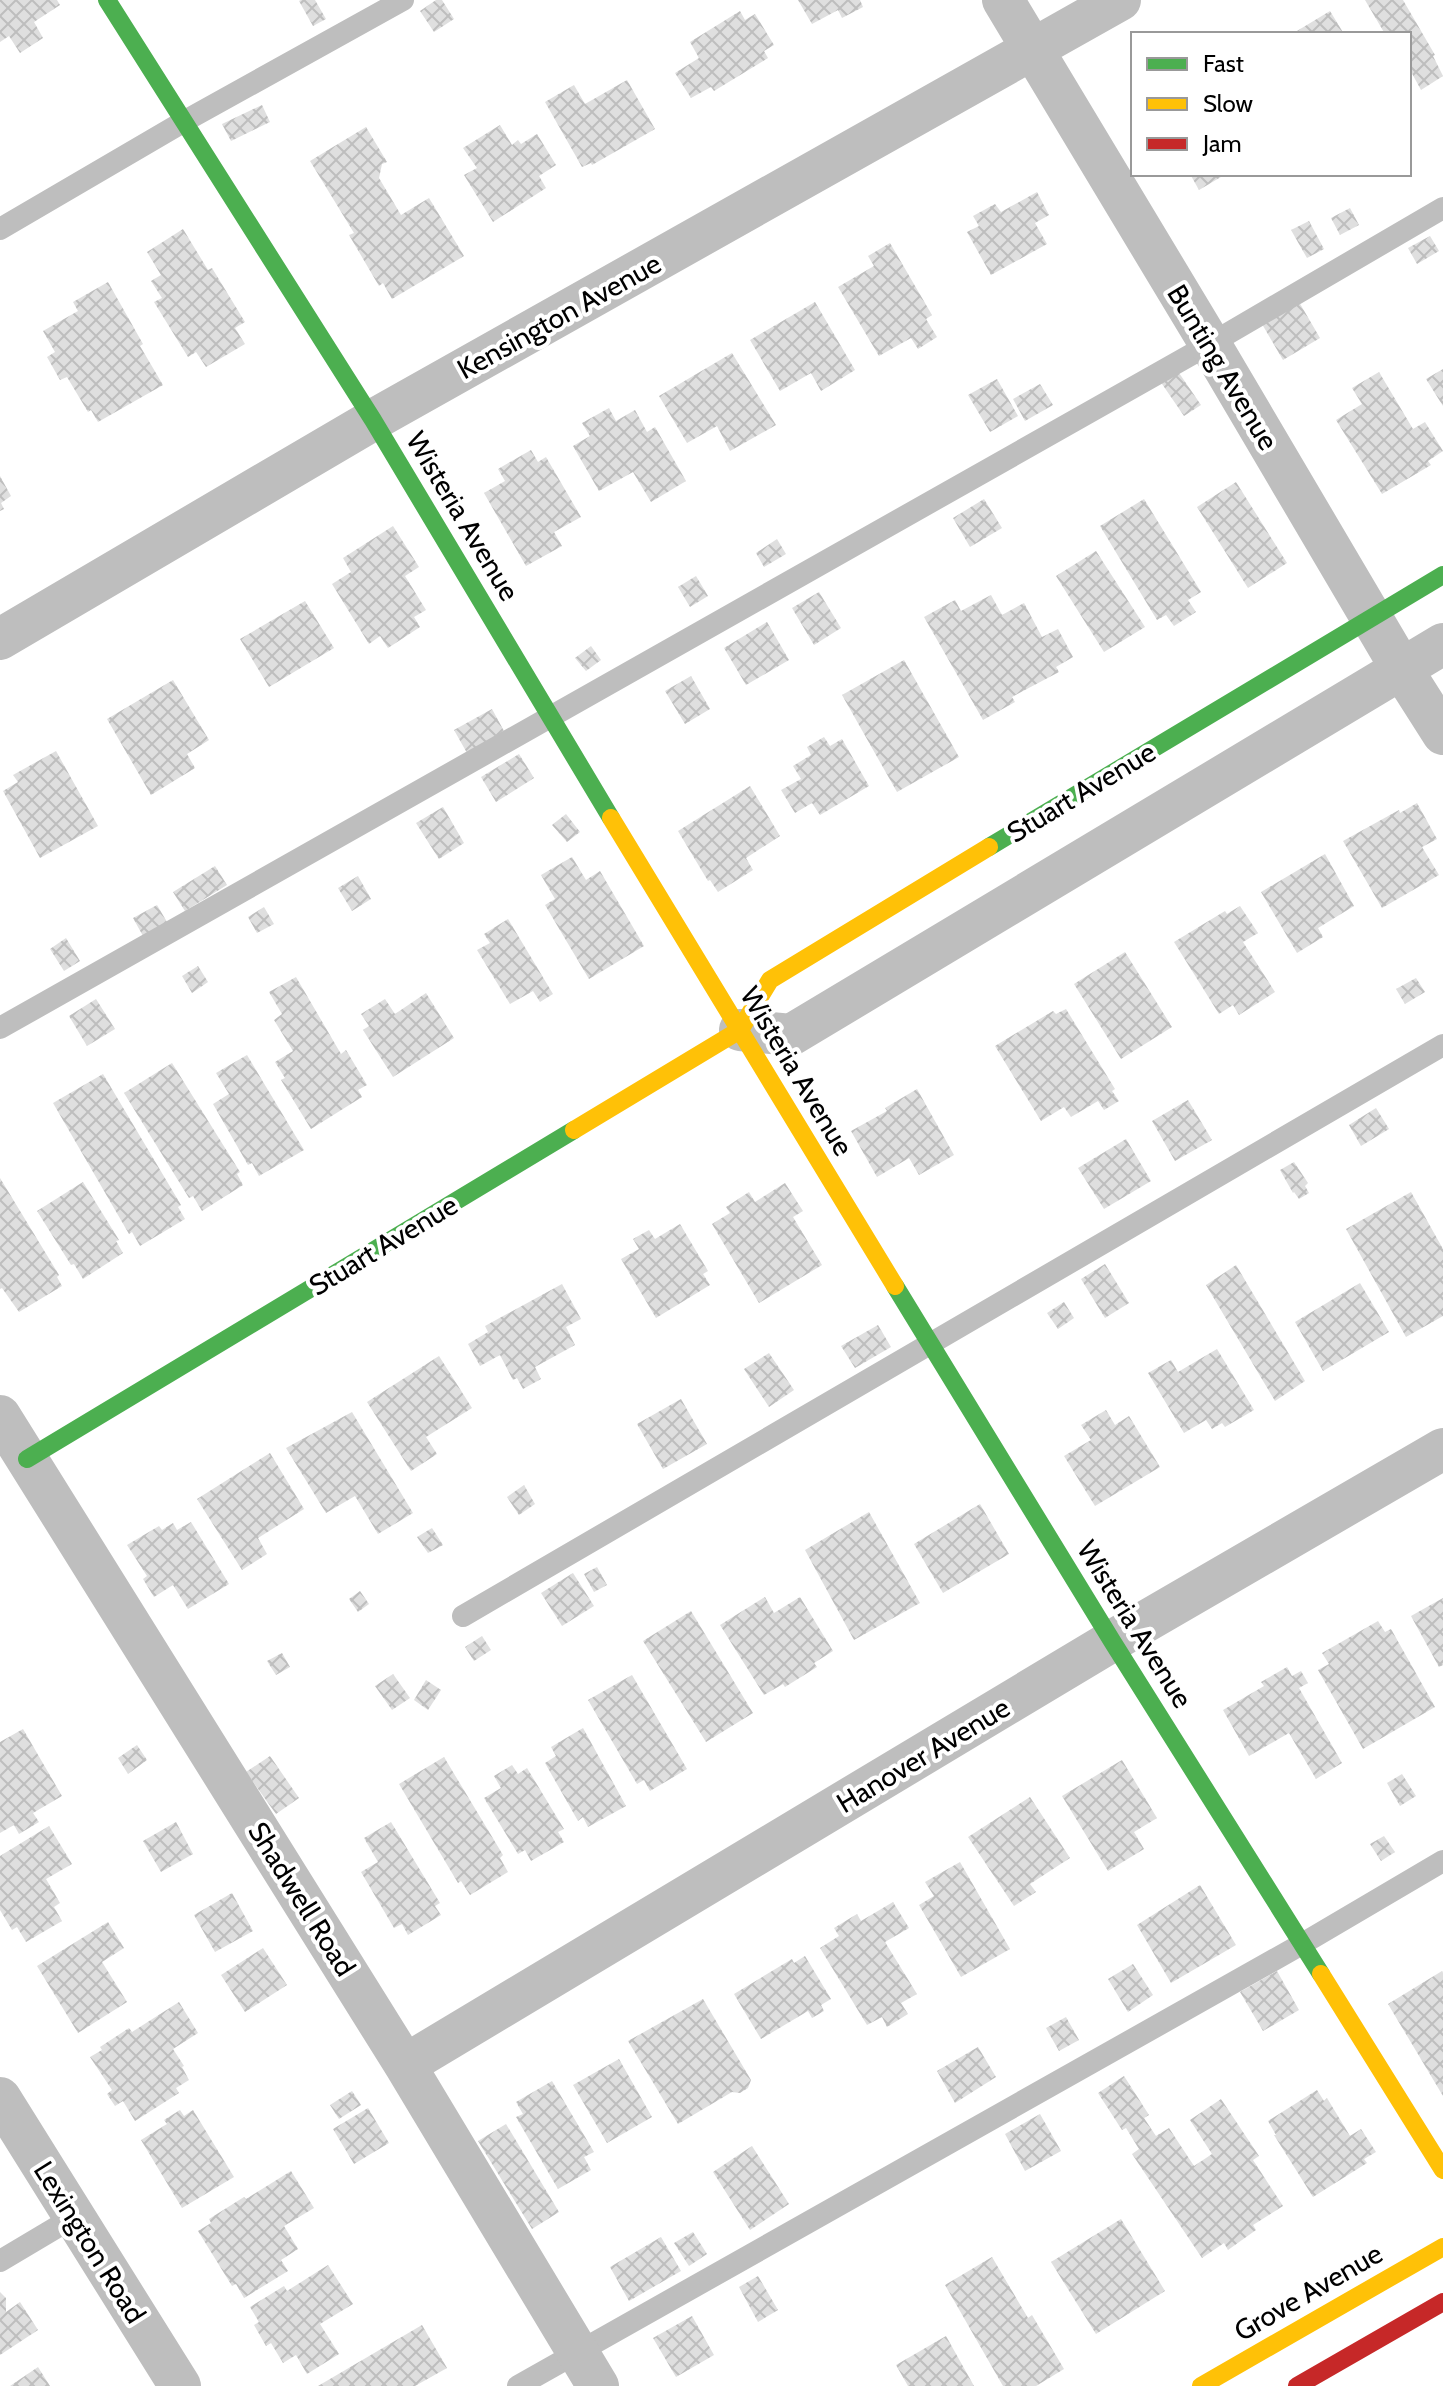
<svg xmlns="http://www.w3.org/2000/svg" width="1443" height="2386" viewBox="0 0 1443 2386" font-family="Cabin,sans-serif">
  <defs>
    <pattern id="building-cross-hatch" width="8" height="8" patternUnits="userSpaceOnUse" patternTransform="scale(2)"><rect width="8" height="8" fill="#dfdfdf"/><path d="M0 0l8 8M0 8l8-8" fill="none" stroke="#bebebe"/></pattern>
  </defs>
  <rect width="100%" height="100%" fill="#fff"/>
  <path fill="url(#building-cross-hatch)" d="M0 0H57L60 5 34 22 43 38 20 53 9 36 0 42Z
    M301 0H315L326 19 313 26 299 1Z
    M436 0H442L454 19 434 32 420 11Z
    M798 0H860L863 7 842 18 838 10 812 24Z
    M1365 0H1403L1435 55 1433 56 1443 76 1421 90 1409 68V34H1385Z
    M740 11 745 20 755 14 774 45 764 51 768 58 714 91 711 87 691 98 675 73 699 58 690 42Z
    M1330 11 1344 34H1292Z
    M627 80 655 129 592 165 591 163 582 167 545 102 574 85 585 104Z
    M262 105 270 122 231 141 222 124Z
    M500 125 512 145 518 140 521 144 537 134 556 165 539 176 546 188 493 222 464 175 477 168 463 148Z
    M366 127 387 162 382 164 379 178 401 215 429 198 464 256 392 299 383 283 379 286 349 235 354 233 310 161Z
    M1190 174H1226L1199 190Z
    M1037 192 1049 215 1035 223 1047 244 991 275 967 232 979 226 973 216 995 204 1001 212Z
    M1350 208 1359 225 1340 235 1331 218Z
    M1309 221 1324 249 1307 258 1291 230Z
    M183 229 208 270 212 268 245 322 235 328 245 344 206 367 196 352 188 357 154 302 162 298 151 281 161 275 147 252Z
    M1430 236 1439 251 1417 264 1408 248Z
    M890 243 932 315 926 319 937 337 918 349 911 338 879 356 838 287 874 266 868 256Z
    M108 282 143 344 140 346 163 385 98 422 91 410 88 412 67 377 60 380 47 357 55 352 43 331 78 311 73 302Z
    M815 302 855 370 821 391 811 373 780 391 750 340Z
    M1299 302 1320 338 1283 360 1262 324Z
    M732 353 776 425 730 451 717 426 687 443 659 396Z
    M1443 369V406L1426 379Z
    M1177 370 1201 405 1184 416 1160 381Z
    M1379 372 1413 429 1425 422 1443 451 1428 461 1431 465 1382 494 1336 420 1362 404 1352 388Z
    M997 379 1018 416 990 432 968 395Z
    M1040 384 1053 405 1025 421 1013 399Z
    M609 408 616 421 635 410 647 432 655 427 686 481 651 502 633 472 599 491 573 446 590 436 582 423Z
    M531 450 538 462 546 457 581 517 554 532 562 546 526 566 484 493 505 481 498 469Z
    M0 476 11 496 1 503 4 509 0 511Z
    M1236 482 1287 563 1248 588 1197 507Z
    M984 499 1002 528 970 547 953 518Z
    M1144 499 1201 592 1188 600 1196 612 1174 626 1166 615 1157 620 1100 526Z
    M393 526 419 567 405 576 426 610 414 617 420 627 388 648 380 636 369 644 332 584 351 572 343 558Z
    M777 539 786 554 764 567 756 553Z
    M1096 551 1145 627 1104 652 1056 576Z
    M696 576 708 596 690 607 678 587Z
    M819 592 841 628 814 645 792 608Z
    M991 595 1002 615 1024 603 1042 637 1058 629 1073 657 1056 667 1059 672 1012 697 1015 702 983 720 924 617 955 600 961 611Z
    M305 601 334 648 269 687 240 639Z
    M767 622 789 660 746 685 724 648Z
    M591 646 601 660 586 671 575 658Z
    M904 660 959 757 897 792 842 695Z
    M691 676 710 709 685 724 665 691Z
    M173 680 209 740 187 754 195 768 151 795 107 719Z
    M492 709 504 731 467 753 454 730Z
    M824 737 830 746 842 739 869 786 820 815 812 803 795 813 781 790 801 779 793 766 811 755 807 747Z
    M56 751 98 826 40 858 3 791 18 782 13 775Z
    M519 754 534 778 496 802 481 777Z
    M750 786 780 836 746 858 753 870 718 892 710 880 708 881 678 831Z
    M1417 803 1437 839 1422 847 1439 875 1382 908 1343 841 1399 810 1400 813Z
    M443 807 464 843 439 859 416 823Z
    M566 814 580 832 567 842 552 825Z
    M1325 854 1354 906 1318 928 1323 937 1297 953 1261 892Z
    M572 857 586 880 600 871 644 946 589 979 545 905 555 899 541 875Z
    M215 866 227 885 185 911 173 892Z
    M358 876 371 899 352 911 338 888Z
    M157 905 167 922 143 936 133 918Z
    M1240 906 1258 933 1243 942 1275 992 1239 1015 1233 1005 1219 1014 1174 942 1225 911 1227 914Z
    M264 907 274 924 257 933 248 917Z
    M508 919 553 994 540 1002 533 991 510 1004 477 950 490 943 484 934Z
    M66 938 80 961 64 971 50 949Z
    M1125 952 1172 1027 1121 1059 1074 984Z
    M198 966 208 982 192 993 182 976Z
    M296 977 341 1054 346 1050 367 1085 358 1090 362 1097 311 1129 281 1080 285 1078 275 1062 293 1051 274 1020 282 1014 269 992Z
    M1416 978 1425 992 1405 1004 1396 989Z
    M426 993 454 1038 393 1077 363 1030 369 1026 361 1014 385 999 395 1014Z
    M96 999 115 1029 87 1046 69 1016Z
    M1066 1009 1115 1089 1112 1091 1119 1101 1104 1110 1098 1101 1071 1117 1064 1107 1041 1121 995 1046 1053 1011 1056 1014Z
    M247 1055 304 1150 259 1176 252 1163 248 1165 213 1104 229 1094 216 1073Z
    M172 1063 240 1172 237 1174 243 1185 202 1211 193 1196 189 1198 124 1093Z
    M103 1074 181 1205 178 1207 185 1219 140 1246 132 1232 129 1234 53 1103Z
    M917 1089 954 1155 919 1175 909 1158 877 1177 851 1131 887 1111 885 1108Z
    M1188 1100 1212 1140 1175 1161 1152 1121Z
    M1376 1108 1389 1129 1361 1146 1349 1125Z
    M1126 1139 1151 1181 1104 1209 1078 1168Z
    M1294 1162 1308 1183 1305 1186 1309 1193 1299 1199 1294 1192 1293 1193 1280 1170Z
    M0 1178 59 1275 57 1277 62 1286 19 1312 2 1288 0 1289Z
    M83 1182 119 1240 116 1241 123 1253 83 1279 74 1264 71 1265 37 1211Z
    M785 1183 803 1211 793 1217 822 1265 759 1303 712 1224 730 1213 726 1207 749 1192 755 1202Z
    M1411 1192 1443 1249V1316L1406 1337 1346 1229Z
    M680 1224 708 1271 703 1274 710 1285 656 1318 621 1259 639 1249 633 1239 649 1230 655 1239Z
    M1105 1264 1129 1303 1105 1318 1081 1279Z
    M1236 1265 1305 1381 1275 1401 1206 1285Z
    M1360 1283 1389 1332 1323 1371 1295 1322Z
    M562 1284 581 1319 566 1327 575 1345 535 1367 541 1379 523 1389 517 1378 513 1380 500 1355 480 1366 468 1344 488 1332 485 1326Z
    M1064 1302 1074 1318 1058 1329 1047 1313Z
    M878 1325 891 1347 855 1368 841 1346Z
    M1217 1349 1254 1410 1225 1427 1222 1423 1212 1429 1206 1420 1184 1433 1148 1373 1171 1360 1178 1372Z
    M769 1353 794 1390 769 1407 744 1369Z
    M439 1356 472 1408 426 1437 437 1454 411 1471 367 1402Z
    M681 1399 707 1444 663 1469 637 1424Z
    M1106 1410 1115 1425 1129 1416 1160 1467 1095 1506 1064 1456 1091 1440 1081 1425Z
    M352 1412 413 1513 378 1534 355 1496 326 1513 286 1448Z
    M270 1453 304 1509 258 1538 267 1554 242 1570 197 1499Z
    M524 1485 535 1504 519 1515 507 1497Z
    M980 1504 1009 1554 943 1593 914 1544Z
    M869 1512 920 1603 854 1640 805 1550Z
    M191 1522 229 1584 188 1609 173 1585 154 1597 143 1579 147 1576 127 1545 159 1526 162 1530 173 1523 177 1530Z
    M432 1528 443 1545 428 1553 417 1537Z
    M597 1567 607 1585 594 1592 584 1574Z
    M573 1573 594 1606 562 1626 541 1593Z
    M360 1591 369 1604 358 1612 349 1599Z
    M765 1597 774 1613 800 1597 833 1651 814 1663 817 1667 785 1687 783 1684 764 1695 720 1625Z
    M1443 1598V1665L1439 1667 1411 1616Z
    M691 1611 753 1713 706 1742 643 1641Z
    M1378 1621 1385 1632 1391 1629 1435 1707 1363 1749 1318 1670 1329 1664 1322 1653Z
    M482 1636 491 1650 474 1661 465 1647Z
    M282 1653 290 1667 276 1675 267 1661Z
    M1287 1667 1292 1676 1301 1671 1308 1683 1299 1688 1342 1763 1316 1779 1289 1733 1249 1756 1223 1710 1264 1686 1261 1682Z
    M393 1674 410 1698 392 1710 375 1686Z
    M632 1675 687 1769 650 1791 644 1780 637 1784 588 1700Z
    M426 1680 441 1690 428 1710 414 1700Z
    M583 1728 626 1806 588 1827 583 1817 578 1821 545 1763 556 1756 551 1747Z
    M23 1729 62 1796 33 1813 39 1822 19 1834 14 1825 0 1833V1742Z
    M137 1745 147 1760 128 1774 118 1758Z
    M270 1756 299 1798 276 1814 246 1772Z
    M444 1757 503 1855 500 1858 508 1872 470 1895 461 1881 458 1883 399 1784Z
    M1122 1760 1157 1818 1134 1832 1144 1849 1108 1871 1062 1796Z
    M512 1765 518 1774 527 1768 564 1829 558 1832 564 1842 531 1861 525 1850 518 1854 484 1798 501 1788 494 1776Z
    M1402 1774 1416 1796 1400 1806 1387 1783Z
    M1030 1797 1070 1858 1030 1884 1036 1892 1014 1906 968 1837Z
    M176 1822 193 1854 161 1872 143 1841Z
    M391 1822 440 1903 435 1906 441 1915 408 1935 402 1924 394 1928 361 1872 378 1862 364 1838Z
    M49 1826 72 1864 46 1879 60 1903 54 1907 62 1921 26 1942 17 1927 12 1930 0 1910V1856Z
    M1384 1836 1395 1852 1381 1861 1370 1844Z
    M960 1862 1010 1949 961 1977 919 1905 934 1896 925 1882Z
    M1200 1885 1236 1945 1171 1983 1137 1925Z
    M232 1893 253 1931 215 1952 194 1915Z
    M893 1902 909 1928 885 1942 917 1994 901 2003 908 2014 887 2027 882 2017 867 2025 820 1948 839 1936 834 1928 857 1914 861 1921Z
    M108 1922 124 1948 102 1962 127 2002 78 2033 37 1966Z
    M263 1948 287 1985 245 2012 221 1975Z
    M805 1956 831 1999 821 2005 824 2011 812 2018 808 2011 761 2039 734 1994 792 1959 794 1963Z
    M1133 1964 1153 1995 1128 2012 1108 1979Z
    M1277 1971 1299 2010 1263 2031 1240 1992Z
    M1442 1971 1443 1973V2096L1388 2004Z
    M703 1999 751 2080 748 2088 740 2093 732 2092 678 2124 628 2041Z
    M179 2002 198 2033 173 2049 184 2066 182 2067 189 2080 176 2088 179 2093 135 2121 123 2101 115 2106 107 2094 112 2090 90 2057 102 2050 100 2047 129 2028 132 2032Z
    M1066 2017 1079 2040 1059 2051 1046 2028Z
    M978 2047 996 2077 955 2103 937 2071Z
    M619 2059 652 2117 607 2143 573 2085Z
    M1124 2076 1149 2115 1144 2118 1156 2136 1169 2128 1194 2166 1212 2154 1190 2120 1221 2099 1259 2156 1253 2160 1283 2206 1253 2225 1256 2230 1228 2250 1224 2243 1202 2258 1132 2154 1139 2149 1126 2128 1122 2130 1098 2093Z
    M552 2081 594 2152 584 2157 591 2170 558 2189 516 2117 523 2114 516 2102Z
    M1317 2090 1324 2101 1327 2098 1350 2136 1361 2129 1376 2152 1364 2159 1367 2163 1313 2197 1274 2135H1276L1268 2121Z
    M352 2091 361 2105 339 2119 330 2105Z
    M368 2108 389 2143 354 2164 333 2129Z
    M180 2110 184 2116 193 2110 234 2177 182 2208 141 2140 167 2124 164 2120Z
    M1040 2114 1061 2151 1025 2171 1005 2134Z
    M506 2124 559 2212 532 2229 478 2141Z
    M752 2146 789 2204 750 2230 713 2172Z
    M291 2171 314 2208 284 2226 298 2249 281 2260 288 2271 244 2298 236 2284 232 2286 198 2231 211 2223 209 2219 244 2197 246 2199Z
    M1121 2219 1165 2291 1096 2334 1051 2262Z
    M693 2232 707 2254 689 2266 674 2243Z
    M661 2237 681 2271 629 2301 610 2267Z
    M992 2257 1028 2318 1032 2315 1064 2369 1036 2386H1003L945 2285Z
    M328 2265 353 2304 320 2324 339 2354 307 2374 296 2355 283 2363 271 2343 266 2346 254 2325 259 2322 250 2307 284 2286 287 2291Z
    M758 2276 778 2310 758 2322 739 2287Z
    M0 2292 6 2298V2312L20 2302 38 2330 0 2355Z
    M692 2316 714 2355 676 2377 653 2338Z
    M422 2325 447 2368 415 2386H318Z
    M946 2336 974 2386H908L896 2365Z
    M38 2367 50 2386H10Z"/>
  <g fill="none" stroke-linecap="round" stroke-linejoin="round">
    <path stroke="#bebebe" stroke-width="22" d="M0 229 183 122 403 0
      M0 1028 1210 344 1443 208
      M463 1616 1443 1045
      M0 2261 74 2217
      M518 2386 1302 1944 1443 1861"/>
    <path stroke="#bebebe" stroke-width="42" d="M1003 0 1210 344 1401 668 1443 734
      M0 639 373 420 1120 0
      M740 1030 791 1035 1443 644
      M0 1416 405 2065 598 2386
      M405 2065 1112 1641 1443 1449
      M0 2098 180 2386"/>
    <path stroke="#4caf50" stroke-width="18" d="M107 0 373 420 611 818
      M989 847 1443 575
      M895 1286 1112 1641 1321 1974
      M27 1459 574 1130"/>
    <path stroke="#ffc107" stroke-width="18" d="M611 818 895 1286
      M574 1130 740 1030 770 980 989 847
      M1321 1974 1443 2170
      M1201 2386 1443 2247"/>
    <path stroke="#c62828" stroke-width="18" d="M1297 2386 1443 2302"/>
  </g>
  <g text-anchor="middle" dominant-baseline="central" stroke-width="8" stroke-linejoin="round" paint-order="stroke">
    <g font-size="28" fill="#000" stroke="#fff">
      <text transform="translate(559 316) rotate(-29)">Kensington Avenue</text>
      <text transform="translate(1223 367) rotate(59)">Bunting Avenue</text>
      <text transform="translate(463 516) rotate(59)">Wisteria Avenue</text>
      <text transform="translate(1081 792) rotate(-31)">Stuart Avenue</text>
      <text transform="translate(797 1071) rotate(59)">Wisteria Avenue</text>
      <text transform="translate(383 1245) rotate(-31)">Stuart Avenue</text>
      <text transform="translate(1135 1624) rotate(58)">Wisteria Avenue</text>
      <text transform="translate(923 1755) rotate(-31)">Hanover Avenue</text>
      <text transform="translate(302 1899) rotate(58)">Shadwell Road</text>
      <text transform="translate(90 2242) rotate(58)">Lexington Road</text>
      <text transform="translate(1308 2292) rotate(-30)">Grove Avenue</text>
    </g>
  </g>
  <rect x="1131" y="32" width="280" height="144" fill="#ffffff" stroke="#999999" stroke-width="2"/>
  <rect x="1147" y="58" width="40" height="12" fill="#4caf50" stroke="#999999" stroke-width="2"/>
  <text x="1203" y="72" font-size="24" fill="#000000">Fast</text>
  <rect x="1147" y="98" width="40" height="12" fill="#ffc107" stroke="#999999" stroke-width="2"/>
  <text x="1203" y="112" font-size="24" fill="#000000">Slow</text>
  <rect x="1147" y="138" width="40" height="12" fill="#c62828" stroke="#999999" stroke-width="2"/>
  <text x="1203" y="152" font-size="24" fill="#000000">Jam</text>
</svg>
